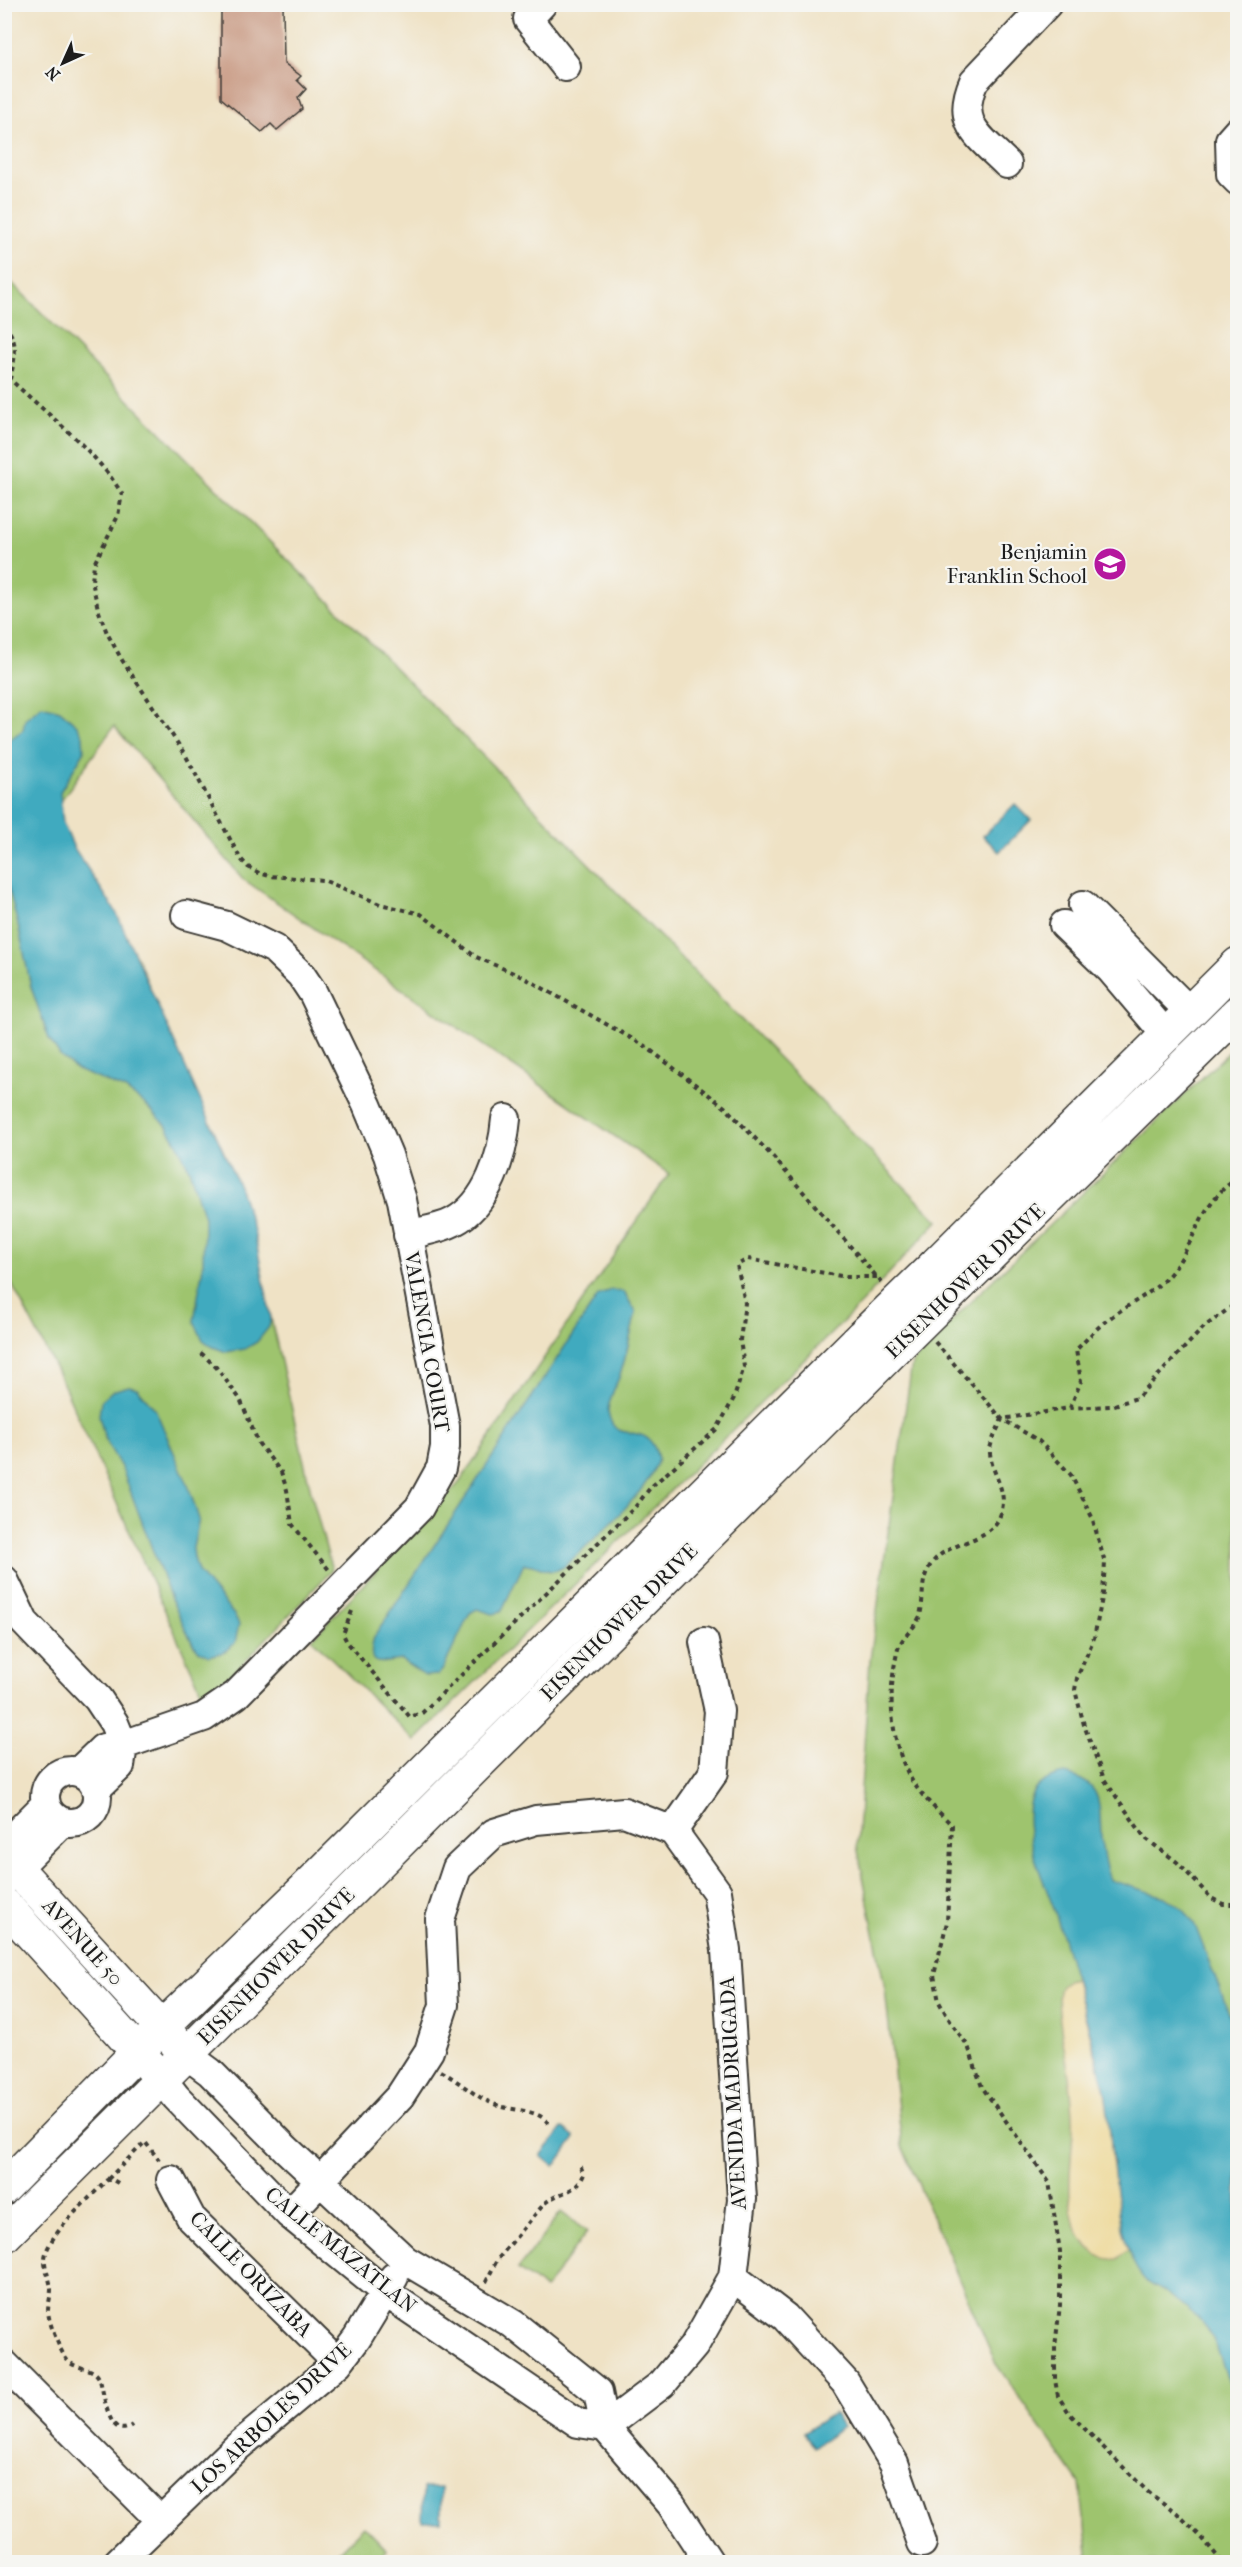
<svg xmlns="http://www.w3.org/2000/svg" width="1242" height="2567" viewBox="0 0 1242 2567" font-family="'IM FELL French Canon',serif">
  <rect width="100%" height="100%" fill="#f6f6f2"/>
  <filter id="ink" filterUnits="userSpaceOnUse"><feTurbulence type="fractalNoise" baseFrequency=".0167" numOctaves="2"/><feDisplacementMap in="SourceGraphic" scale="12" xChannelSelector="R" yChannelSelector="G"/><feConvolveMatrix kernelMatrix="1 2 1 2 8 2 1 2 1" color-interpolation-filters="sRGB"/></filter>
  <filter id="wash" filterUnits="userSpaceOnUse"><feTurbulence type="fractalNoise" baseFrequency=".008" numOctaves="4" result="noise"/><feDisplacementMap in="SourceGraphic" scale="24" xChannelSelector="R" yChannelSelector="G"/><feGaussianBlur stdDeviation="1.35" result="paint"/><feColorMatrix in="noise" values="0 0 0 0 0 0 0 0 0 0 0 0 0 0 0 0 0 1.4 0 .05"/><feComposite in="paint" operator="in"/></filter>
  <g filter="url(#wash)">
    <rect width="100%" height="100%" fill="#efe2c5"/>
    <path fill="#9ec46e" stroke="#5d7045" stroke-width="1.5" d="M4 275 511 784 938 1221 852 1313 415 1741 312 1639 459 1483 669 1174 243 879 114 726 52 813 138 959 252 1236 312 1496 332 1570 206 1702 61 1379 5 1271Z
      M1237 1044V2562H1089L1080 2483 996 2364 902 2146 885 1989 857 1846 870 1660 912 1363 968 1304Z
      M561 2212 587 2232 545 2289 518 2269Z
      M364 2526 387 2550 375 2562H328Z"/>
    <path fill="#eeda9e" stroke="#857b5d" stroke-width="1.5" d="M1075 1980 1104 2086 1109 2110 1112 2158 1128 2250 1117 2259C1108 2260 1099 2257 1092 2251 1059 2222 1072 2166 1073 2128 1074 2117 1072 2104 1071 2092 1070 2071 1053 2003 1060 1988 1063 1981 1068 1980 1075 1980Z"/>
    <path fill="#3faabf" stroke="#2e636e" stroke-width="1.5" d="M42 705 60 710 77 725 83 736 84 752 60 792 63 823 74 848 115 910 239 1186 254 1231 271 1318 269 1327 257 1342 245 1349 226 1352 213 1347 203 1340 194 1321 203 1266 204 1218 189 1169 177 1143 166 1125 145 1104 124 1089 77 1070 60 1056 49 1039 31 987 18 925 5 875 4 743 23 730 25 719Z
      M1015 804 1031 820 999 852 983 836Z
      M611 1290 624 1292 636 1312C631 1333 627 1354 620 1375 616 1386 609 1398 608 1410 608 1412 609 1417 610 1419 618 1445 650 1418 658 1459 649 1493 591 1541 565 1566 546 1578 543 1564 524 1564L501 1612 493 1614 477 1609 470 1613 443 1669 438 1675 425 1676 401 1660C381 1662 365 1671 374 1637L598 1296Z
      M129 1386 137 1388 155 1409 188 1485 199 1519 193 1548 194 1557 198 1572 235 1616 239 1624 235 1643 225 1652 209 1656 199 1651 193 1644 171 1599 122 1469 105 1439 99 1416 101 1401 112 1391Z
      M1065 1774C1103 1783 1099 1802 1101 1835 1102 1851 1104 1865 1110 1880L1165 1897 1184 1910 1195 1925 1237 2034V2398C1222 2377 1222 2349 1206 2327 1195 2313 1180 2302 1165 2292 1158 2288 1150 2285 1145 2280 1111 2245 1114 2134 1104 2086 1090 2030 1074 1973 1057 1918 1045 1881 1021 1839 1030 1799 1034 1784 1051 1776 1065 1774Z
      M562 2128 575 2138 554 2167 541 2156Z
      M833 2413 843 2427 814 2447 804 2433Z
      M423 2488H441V2522H422Z"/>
    <g id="blocks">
      <path fill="#c99b85" d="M221 4H283L284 63 301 76 297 80 306 89 298 98 302 109 277 130 271 124 262 132 221 98Z"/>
    </g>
  </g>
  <g filter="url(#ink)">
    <use href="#blocks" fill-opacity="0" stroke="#3c3a35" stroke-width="1.5"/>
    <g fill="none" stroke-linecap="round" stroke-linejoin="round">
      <defs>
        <path id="minor" d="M542 4 528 19 566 67
          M1238 131 1230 140 1231 174 1238 181
          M1007 164C979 136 955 124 974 81L1047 4
          M1083 905 1190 1012
          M1064 925 1111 970 1167 1036
          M408 1235C422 1231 440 1229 453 1222 488 1204 503 1155 506 1119
          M4 1580 24 1622 98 1699 114 1723 123 1745
          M45 1797a26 26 0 1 1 52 0a26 26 0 1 1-52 0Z
          M78 1772 103 1748 123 1745 204 1717 236 1695 419 1508 441 1468 445 1447V1426L402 1200 388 1155 367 1105 313 993 301 975 274 949 227 926 186 915
          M96 1789 120 1766 123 1745
          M673 1831 714 1772 719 1711 704 1642
          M4 1846 46 1804
          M4 1881 63 1822
          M187 2055 210 2072 286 2149 405 2260 513 2324 598 2392 605 2427 671 2504 709 2562
          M162 2079 176 2097 289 2214 385 2292 578 2423 605 2427
          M171 2180 191 2218 338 2363
          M289 2214 400 2096 429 2051 444 2005 440 1919 457 1868 494 1833 536 1820 624 1812 673 1831
          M733 2277 785 2317 845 2382 894 2463 922 2543
          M4 2364 161 2521
          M605 2427 662 2384 694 2346 733 2277 742 2199 726 1950 717 1892 673 1831
          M118 2562 236 2448 338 2363 357 2338 394 2277"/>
        <path id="major" d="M936 1264 1238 964
          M960 1285 1238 1012
          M4 1855 177 2044
          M4 1904 154 2070
          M4 2188 162 2027 305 1889 862 1336
          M4 2236 885 1359"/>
      </defs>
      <use href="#minor" stroke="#3c3a35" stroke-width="32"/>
      <use href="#major" stroke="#3c3a35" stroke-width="36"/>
      <path stroke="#3c3a35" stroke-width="4" stroke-dasharray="4.5 4.5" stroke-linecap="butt" d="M4 325C20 342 15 357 10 379 47 415 95 449 122 494L118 516 94 564 92 581 98 609 107 633 122 660 186 756 240 858 248 867 259 873 270 876 323 880 380 904 421 914 476 957 523 977 645 1046 726 1108 773 1157 882 1283
        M935 1342 1002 1419 1039 1441 1071 1475 1092 1517 1105 1563 1103 1593 1094 1638 1077 1678 1075 1690 1084 1725 1104 1779 1145 1838 1177 1862 1211 1898 1223 1904H1238
        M201 1353 216 1367 240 1399 259 1444 281 1472 287 1490 292 1524 329 1570
        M1070 1408 1081 1381 1076 1350C1087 1339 1097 1327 1110 1318 1130 1303 1152 1294 1169 1275 1197 1243 1198 1202 1238 1178
        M352 1611 343 1634 347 1642 410 1717 422 1713 635 1507 651 1487 717 1429 734 1398 744 1367 740 1340 745 1303 737 1265 748 1259 846 1277H877
        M441 2071C462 2083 479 2101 503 2107 518 2111 542 2110 550 2126
        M108 2179 145 2142 159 2160
        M118 2183 113 2180H107C91 2197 52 2231 46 2253 42 2266 50 2276 51 2289 51 2296 48 2304 48 2311 48 2321 61 2354 68 2361 77 2370 93 2366 99 2378 104 2387 107 2444 132 2425
        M486 2282 497 2260 544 2204C558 2191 577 2194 584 2174L579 2163
        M1222 2562 1203 2539 1177 2513 1148 2492 1070 2414 1058 2396 1055 2380V2347L1060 2305V2251L1049 2182 982 2087 968 2046 952 2024 939 2002 934 1975 947 1922 952 1825C936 1809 915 1791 906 1769 889 1732 888 1688 898 1649 902 1636 917 1627 920 1615 925 1596 919 1580 932 1563 948 1541 987 1543 999 1518 1011 1493 992 1477 990 1453 989 1444 998 1429 1002 1419L1070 1408 1111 1406 1137 1398 1204 1327 1238 1302"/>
      <use href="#minor" stroke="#fff" stroke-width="28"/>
      <use href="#major" stroke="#fff" stroke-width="33"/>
      <defs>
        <path id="major-bridge" d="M862 1336 936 1264
          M885 1359 960 1285"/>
      </defs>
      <use href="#major-bridge" stroke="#3c3a35" stroke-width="36" stroke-linecap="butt"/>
      <use href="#major-bridge" stroke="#fff" stroke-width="33"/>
    </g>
  </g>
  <defs>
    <symbol id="school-disc" viewBox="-11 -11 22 22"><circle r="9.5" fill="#b5179e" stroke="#f6f6f2"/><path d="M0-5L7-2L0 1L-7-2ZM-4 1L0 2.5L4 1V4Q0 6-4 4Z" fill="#fff"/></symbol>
  </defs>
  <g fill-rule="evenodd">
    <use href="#school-disc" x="1091" y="545" width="38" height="38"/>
  </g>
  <g text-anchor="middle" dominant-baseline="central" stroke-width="4.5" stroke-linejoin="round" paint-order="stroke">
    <g font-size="21" fill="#1c1c1c" stroke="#f6f6f2" text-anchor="end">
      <text x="1087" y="552">Benjamin<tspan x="1087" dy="24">Franklin School</tspan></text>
    </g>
    <g font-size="21" fill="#1c1c1c" stroke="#f6f6f2">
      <text transform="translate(965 1281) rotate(-44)">EISENHOWER DRIVE</text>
      <text transform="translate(427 1342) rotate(80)">VALENCIA COURT</text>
      <text transform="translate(619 1622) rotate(-45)">EISENHOWER DRIVE</text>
      <text transform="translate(83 1942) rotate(48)">AVENUE 50</text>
      <text transform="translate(276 1966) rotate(-45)">EISENHOWER DRIVE</text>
      <text transform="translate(733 2093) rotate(-93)">AVENIDA MADRUGADA</text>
      <text transform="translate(341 2250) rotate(39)">CALLE MAZATLAN</text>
      <text transform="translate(251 2274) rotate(46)">CALLE ORIZABA</text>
      <text transform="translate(271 2418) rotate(-43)">LOS ARBOLES DRIVE</text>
    </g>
  </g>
  <rect width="1242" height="2567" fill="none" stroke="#f6f6f2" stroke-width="24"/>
  <g transform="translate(63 63) rotate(225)" stroke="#f6f6f2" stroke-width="4.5" paint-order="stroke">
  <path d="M0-4.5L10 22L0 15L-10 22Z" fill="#1c1c1c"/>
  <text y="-9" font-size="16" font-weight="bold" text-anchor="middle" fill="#1c1c1c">N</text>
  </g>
</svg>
